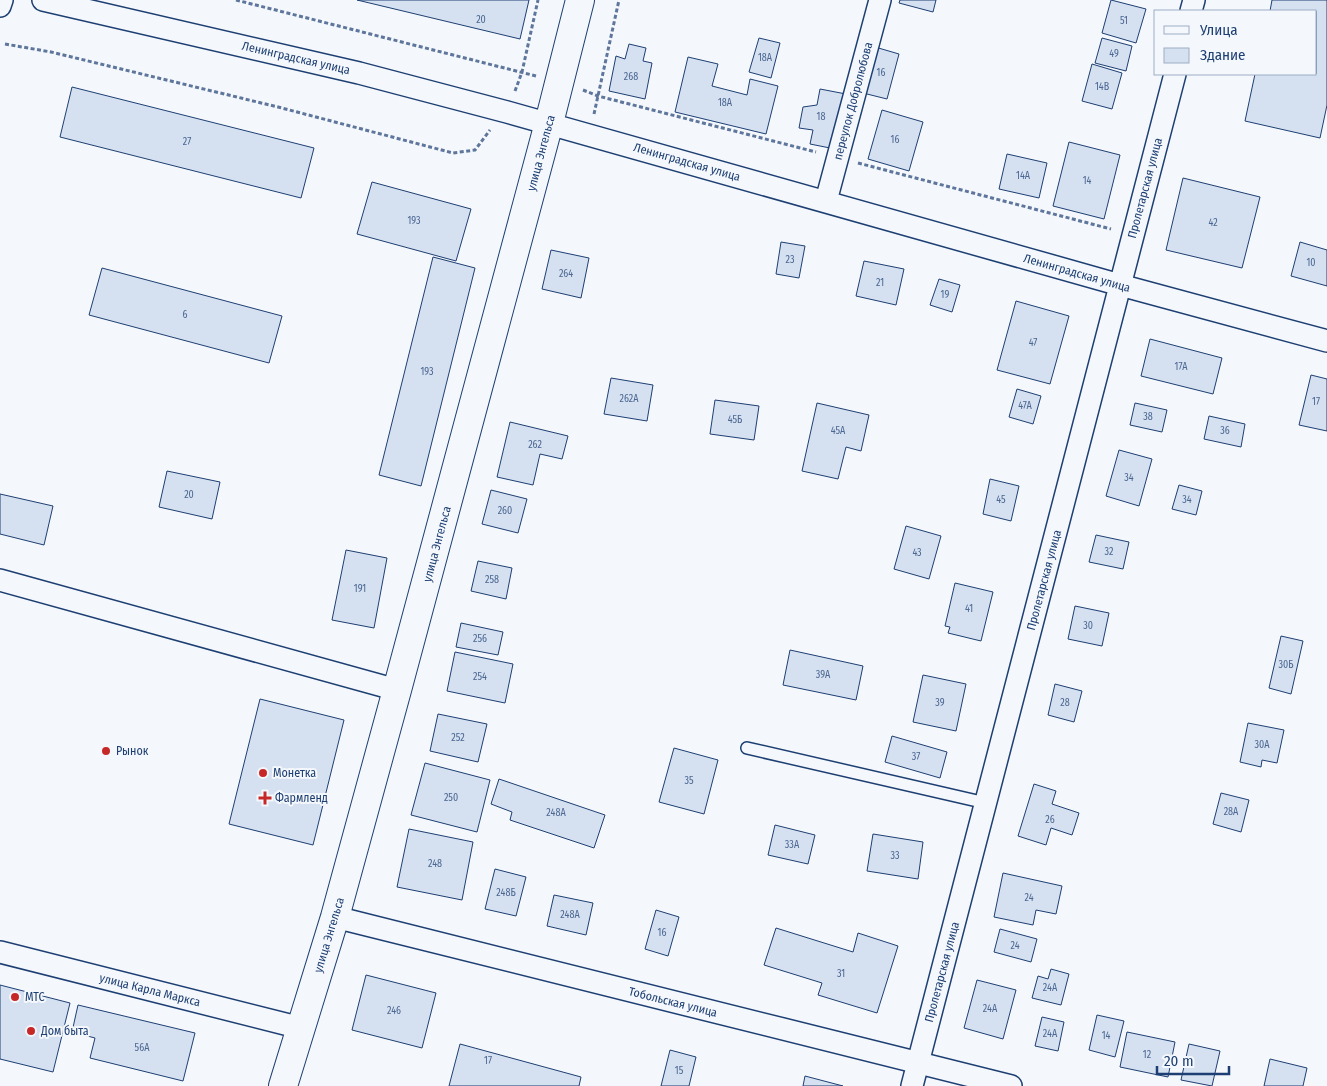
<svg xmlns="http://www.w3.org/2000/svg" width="1327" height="1086" viewBox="0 0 1327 1086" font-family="'Fira Sans Condensed',sans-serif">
  <rect width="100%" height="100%" fill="#f4f7fb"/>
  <path fill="#d5e0f0" stroke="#1d3f73" d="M357 0H529L520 39Z
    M900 0H936L933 12 899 3Z
    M1111 0 1146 9 1136 43 1102 33Z
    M1272 0H1327V105L1320 138 1245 121 1255 74H1316V11H1270Z
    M759 38 780 43 771 78 749 72Z
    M1102 38 1132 46 1126 71 1095 63Z
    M629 44 646 48 643 61 652 63 645 99 609 91 616 56 625 59Z
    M875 47 899 54 887 99 863 93Z
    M688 57 718 64 712 86 747 95 750 79 778 86 766 134 675 112Z
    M1092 64 1122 73 1112 109 1082 101Z
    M72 87 314 148 301 198 60 137Z
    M820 89 846 94 835 149 810 144 813 130 799 128 803 107 817 105Z
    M882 110 923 122 909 171 868 159Z
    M1069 142 1120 155 1104 219 1053 206Z
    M1007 154 1047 163 1039 198 999 189Z
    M1183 178 1260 197 1242 268 1166 250Z
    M372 182 471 209 456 261 357 234Z
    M781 242 805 246 799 278 776 274Z
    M1300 242 1327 250V286L1291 276Z
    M551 250 589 258 581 298 542 289Z
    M433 257 475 268 421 486 379 475Z
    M864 261 904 269 896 305 856 296Z
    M102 268 282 316 269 363 89 315Z
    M939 279 960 285 952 312 930 305Z
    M1016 301 1069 316 1050 384 997 370Z
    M1150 339 1222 358 1213 394 1141 376Z
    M1311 375 1327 379V431L1299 425Z
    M611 378 653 385 647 421 604 414Z
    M1017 389 1041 396 1033 424 1009 417Z
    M715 400 759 406 754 440 710 434Z
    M817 403 869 415 861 451 846 447 838 479 802 471Z
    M1135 403 1167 410 1162 432 1130 425Z
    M1209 416 1245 424 1241 447 1204 439Z
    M510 422 568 436 562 459 540 454 533 485 497 477Z
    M1119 450 1152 459 1139 506 1106 496Z
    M167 471 220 482 212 519 159 507Z
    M990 479 1019 486 1011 521 983 514Z
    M1179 485 1202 491 1196 515 1172 509Z
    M491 490 527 499 518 533 482 524Z
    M0 494 53 506 44 545 0 534Z
    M906 526 941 536 929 579 894 569Z
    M1096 535 1129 542 1123 569 1089 562Z
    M346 550 387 558 374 628 332 620Z
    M478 561 512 568 506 599 471 591Z
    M955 583 993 592 981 641 948 633 950 627 945 626Z
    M1075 606 1109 613 1102 646 1068 639Z
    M461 623 503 632 498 655 456 647Z
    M1281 636 1303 641 1291 694 1269 688Z
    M790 650 863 666 856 700 783 685Z
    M455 652 513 664 505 703 447 691Z
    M923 675 966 684 956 731 913 722Z
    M1055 684 1082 691 1074 722 1048 715Z
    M260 699 344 720 313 845 229 824Z
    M438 714 487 724 478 762 430 751Z
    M1248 723 1284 730 1277 763 1262 760 1261 767 1240 762Z
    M892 736 947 752 940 778 885 762Z
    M674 748 718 760 704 814 659 802Z
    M425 763 490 780 477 832 411 815Z
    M499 779 605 815 594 848 510 820 512 812 491 804Z
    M1034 784 1056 791 1052 804 1079 813 1072 835 1051 828 1046 845 1018 836Z
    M1221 793 1249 800 1241 832 1213 824Z
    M775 825 815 835 808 864 768 855Z
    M409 829 473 842 462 900 397 887Z
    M873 834 923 842 918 879 867 871Z
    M495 869 526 877 516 916 485 909Z
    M1003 873 1062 886 1056 914 1036 910 1033 925 994 917Z
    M554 895 593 903 586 935 547 926Z
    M656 910 679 917 668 956 645 949Z
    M776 928 853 952 858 933 898 946 877 1013 818 995 822 983 764 965Z
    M1000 929 1037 939 1031 962 994 952Z
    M1051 969 1069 974 1061 1005 1032 998 1038 976 1048 979Z
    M366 975 436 993 422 1048 352 1030Z
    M977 980 1016 990 1003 1039 964 1028Z
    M0 985 70 1003 53 1072 0 1059Z
    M78 1005 195 1033 183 1081 90 1058 95 1038 72 1032Z
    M1097 1015 1124 1021 1115 1057 1089 1050Z
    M1042 1017 1064 1022 1058 1051 1035 1046Z
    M1127 1032 1175 1042 1168 1077 1120 1067Z
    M460 1044 581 1077 579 1086H449Z
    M1189 1044 1220 1051 1212 1086 1181 1080Z
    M670 1050 696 1057 689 1086H661Z
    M1270 1059 1307 1068 1303 1086H1264Z
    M805 1076 843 1086H803Z"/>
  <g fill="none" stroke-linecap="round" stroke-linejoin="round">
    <defs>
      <path id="service" d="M747 748 986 803"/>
      <path id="minor" d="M43 0 359 73 507 112 1120 285 1327 341
        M0 6 2 0
        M1191 11 1194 0
        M826 201 880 0
        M0 580 397 690
        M335 917 1011 1086
        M0 952 301 1028
        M912 1086 1175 74"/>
      <path id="primary" d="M283 1086 335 917 397 690 549 123 580 0"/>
    </defs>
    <use href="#service" stroke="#1d3f73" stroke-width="14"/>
    <use href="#minor" stroke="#1d3f73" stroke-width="24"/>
    <use href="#primary" stroke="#1d3f73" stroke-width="30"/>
    <path stroke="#5e769c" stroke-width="3" stroke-dasharray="4 2.5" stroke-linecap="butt" d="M236 0 536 76
      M5 44 51 52 278 107 453 153 475 150 490 130
      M583 90 598 96 816 152
      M515 91 522 72 538 0
      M594 114 619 0
      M858 163 1111 229"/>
    <use href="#service" stroke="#f4f7fb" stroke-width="11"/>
    <use href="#minor" stroke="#f4f7fb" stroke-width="21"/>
    <use href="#primary" stroke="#f4f7fb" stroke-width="28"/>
  </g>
  <g fill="#c62828" stroke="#f4f7fb" stroke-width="2">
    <circle cx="106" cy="751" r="5"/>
    <circle cx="263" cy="773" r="5"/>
    <path d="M262.5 790.5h5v5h5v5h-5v5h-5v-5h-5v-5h5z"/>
    <circle cx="15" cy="997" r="5"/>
    <circle cx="31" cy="1031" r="5"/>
  </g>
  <g text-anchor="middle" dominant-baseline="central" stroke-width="4" stroke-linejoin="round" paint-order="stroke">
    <g font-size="10" fill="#4b6792">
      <text x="481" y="20">20</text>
      <text x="1124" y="21">51</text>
      <text x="1114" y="54">49</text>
      <text x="765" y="58">18А</text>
      <text x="881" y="73">16</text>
      <text x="631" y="77">268</text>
      <text x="1102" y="87">14В</text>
      <text x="725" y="103">18А</text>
      <text x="821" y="117">18</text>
      <text x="895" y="140">16</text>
      <text x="187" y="142">27</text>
      <text x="1023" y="176">14А</text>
      <text x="1087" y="181">14</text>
      <text x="414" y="221">193</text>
      <text x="1213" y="223">42</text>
      <text x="790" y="260">23</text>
      <text x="1311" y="263">10</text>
      <text x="566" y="274">264</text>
      <text x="880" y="283">21</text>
      <text x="945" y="295">19</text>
      <text x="185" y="315">6</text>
      <text x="1033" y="343">47</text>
      <text x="1181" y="367">17А</text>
      <text x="427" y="372">193</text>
      <text x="629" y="399">262А</text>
      <text x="1316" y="402">17</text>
      <text x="1025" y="406">47А</text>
      <text x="1148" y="417">38</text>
      <text x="735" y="420">45Б</text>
      <text x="838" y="431">45А</text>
      <text x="1225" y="431">36</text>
      <text x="535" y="445">262</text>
      <text x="1129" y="478">34</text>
      <text x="189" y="495">20</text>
      <text x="1001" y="500">45</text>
      <text x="1187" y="500">34</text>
      <text x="505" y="511">260</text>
      <text x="1109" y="552">32</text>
      <text x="917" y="553">43</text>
      <text x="492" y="580">258</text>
      <text x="360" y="589">191</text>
      <text x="969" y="609">41</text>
      <text x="1088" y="626">30</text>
      <text x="480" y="639">256</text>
      <text x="1286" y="665">30Б</text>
      <text x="823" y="675">39А</text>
      <text x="480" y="677">254</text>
      <text x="940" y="703">39</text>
      <text x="1065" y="703">28</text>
      <text x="458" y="738">252</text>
      <text x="1262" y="745">30А</text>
      <text x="916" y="757">37</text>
      <text x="689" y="781">35</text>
      <text x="451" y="798">250</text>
      <text x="1231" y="812">28А</text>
      <text x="556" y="813">248А</text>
      <text x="1050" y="820">26</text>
      <text x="792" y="845">33А</text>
      <text x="895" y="856">33</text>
      <text x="435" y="864">248</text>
      <text x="506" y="893">248Б</text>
      <text x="1029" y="898">24</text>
      <text x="570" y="915">248А</text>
      <text x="662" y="933">16</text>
      <text x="1015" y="946">24</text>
      <text x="841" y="974">31</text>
      <text x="1050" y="988">24А</text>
      <text x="990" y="1009">24А</text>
      <text x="394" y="1011">246</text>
      <text x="1050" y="1034">24А</text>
      <text x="1106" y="1036">14</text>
      <text x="142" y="1048">56А</text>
      <text x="1147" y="1055">12</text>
      <text x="488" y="1061">17</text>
      <text x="679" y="1071">15</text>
    </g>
    <g font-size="12" fill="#1d3f73" stroke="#f4f7fb">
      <text transform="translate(296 58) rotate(13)">Ленинградская улица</text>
      <text transform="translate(853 101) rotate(-75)">переулок Добролюбова</text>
      <text transform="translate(541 153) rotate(-75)">улица Энгельса</text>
      <text transform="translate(687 162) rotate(16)">Ленинградская улица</text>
      <text transform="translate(1145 188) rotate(-75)">Пролетарская улица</text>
      <text transform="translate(1077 273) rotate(16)">Ленинградская улица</text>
      <text transform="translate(437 544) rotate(-75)">улица Энгельса</text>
      <text transform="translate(1044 580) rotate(-75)">Пролетарская улица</text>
      <text transform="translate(329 935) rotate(-73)">улица Энгельса</text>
      <text transform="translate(942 972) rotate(-75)">Пролетарская улица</text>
      <text transform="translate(150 990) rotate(14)">улица Карла Маркса</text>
      <text transform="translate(673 1002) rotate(14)">Тобольская улица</text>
    </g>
    <g font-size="12" fill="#1d3f73" stroke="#f4f7fb" text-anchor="start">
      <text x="116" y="751">Рынок</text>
      <text x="273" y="773">Монетка</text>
      <text x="275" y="798">Фармленд</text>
      <text x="25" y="997">МТС</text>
      <text x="41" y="1031">Дом быта</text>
    </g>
  </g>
  <rect x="1154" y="10" width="162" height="65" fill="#f4f7fb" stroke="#9eadc5"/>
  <rect x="1164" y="26" width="25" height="8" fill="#f4f7fb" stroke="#9eadc5"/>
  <text x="1200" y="35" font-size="15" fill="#1d3f73">Улица</text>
  <rect x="1164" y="48" width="25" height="15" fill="#d5e0f0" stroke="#9eadc5"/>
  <text x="1200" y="60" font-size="15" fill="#1d3f73">Здание</text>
  <path d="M1157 1066v8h72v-8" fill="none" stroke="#1d3f73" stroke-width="2.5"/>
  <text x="1164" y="1066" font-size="15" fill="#1d3f73" stroke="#f4f7fb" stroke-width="4" paint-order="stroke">20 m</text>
</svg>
